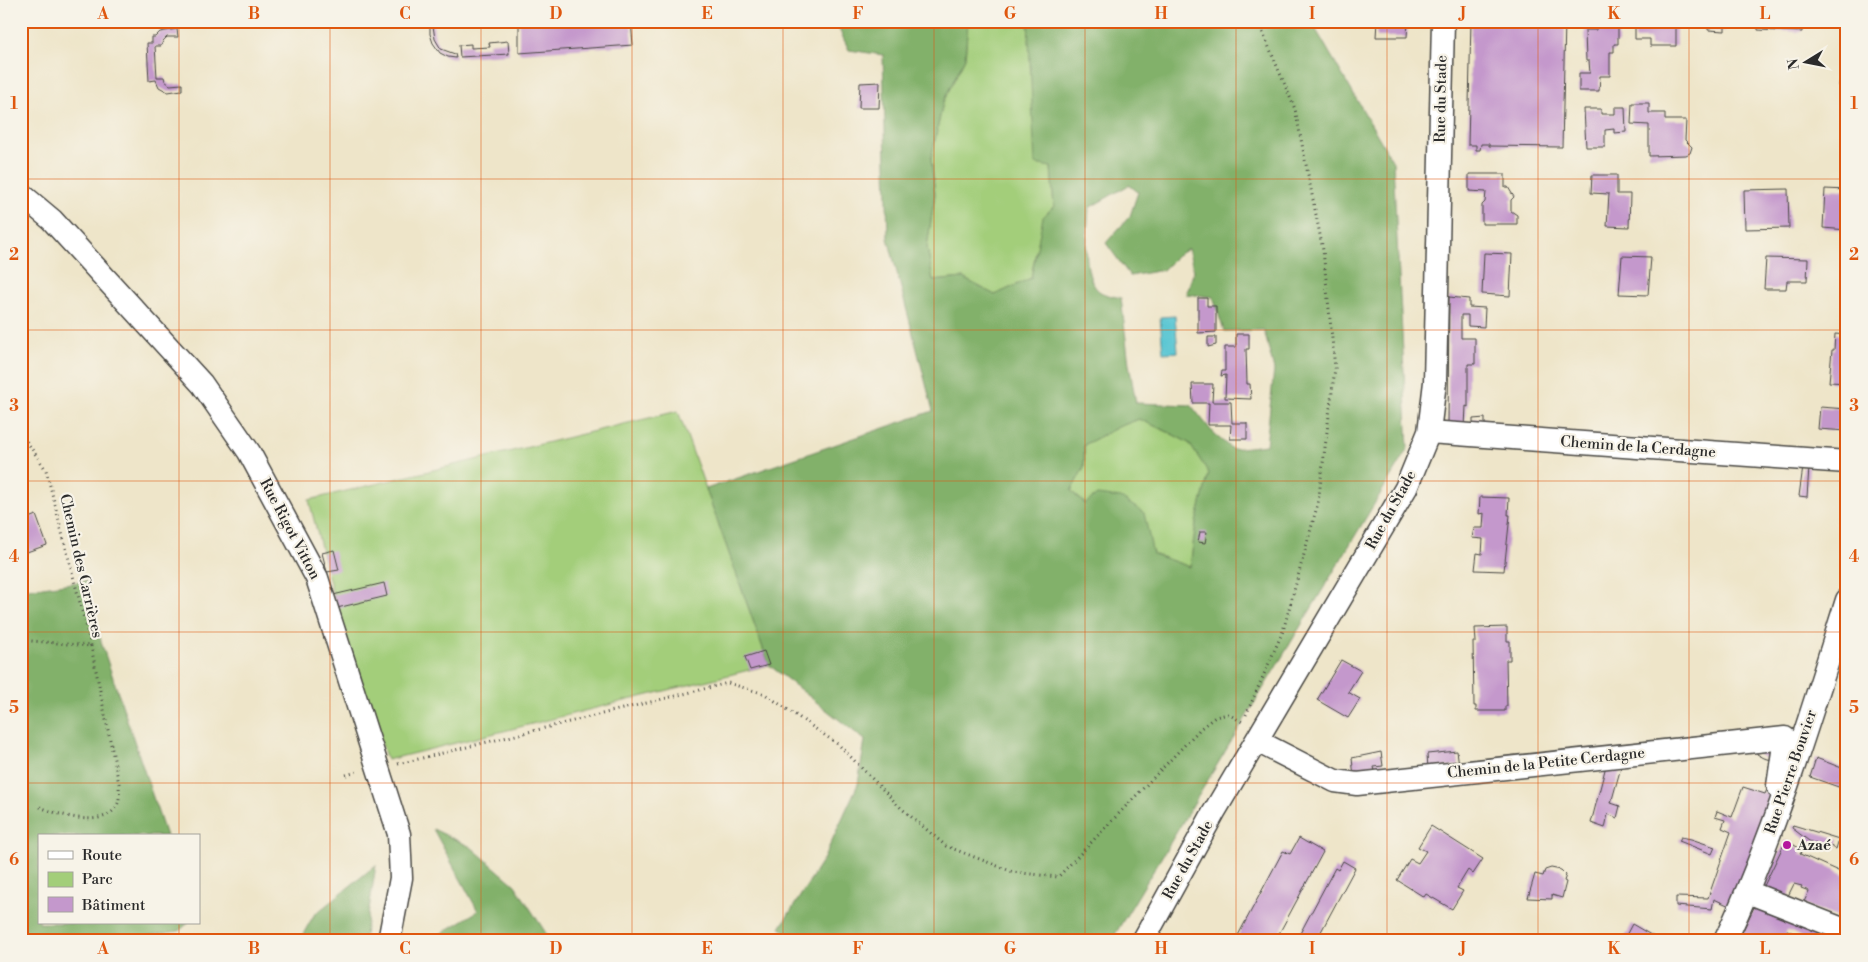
<svg xmlns="http://www.w3.org/2000/svg" width="1868" height="962" viewBox="0 0 1868 962" font-family="'Libre Bodoni',serif">
  <rect width="100%" height="100%" fill="#f7f3e8"/>
  <filter id="ink" filterUnits="userSpaceOnUse"><feTurbulence type="fractalNoise" baseFrequency=".02" numOctaves="2"/><feDisplacementMap in="SourceGraphic" scale="10" xChannelSelector="R" yChannelSelector="G"/><feConvolveMatrix kernelMatrix="1 2 1 2 8 2 1 2 1" color-interpolation-filters="sRGB"/></filter>
  <filter id="wash" filterUnits="userSpaceOnUse"><feTurbulence type="fractalNoise" baseFrequency=".0096" numOctaves="4" result="noise"/><feDisplacementMap in="SourceGraphic" scale="20" xChannelSelector="R" yChannelSelector="G"/><feGaussianBlur stdDeviation="1.12" result="paint"/><feColorMatrix in="noise" values="0 0 0 0 0 0 0 0 0 0 0 0 0 0 0 0 0 1.4 0 .05"/><feComposite in="paint" operator="in"/></filter>
  <g filter="url(#wash)">
    <rect width="100%" height="100%" fill="#eee5c9"/>
    <path fill="#a3ce7a" stroke="#677c52" d="M968 21H1028L1030 45 1051 167 1054 207 1036 251 1031 278 995 295 963 278 933 281 927 247 935 194 931 159 943 102 965 58Z
      M678 411 769 665 387 760 336 607 309 500Z
      M1139 419 1168 432 1189 443 1209 473 1196 523 1190 567 1153 554 1086 504 1071 491 1084 467V445L1118 427Z"/>
    <path fill="#82b16a" stroke="#566e4a" fill-rule="evenodd" d="M835 21H968L965 58 943 102 931 159 935 194 927 247 933 281 963 278 995 295 1031 278 1043 217 1054 206 1051 167 1035 164 1028 21H1311L1393 162 1408 448 1111 941H804L780 928 823 860 858 784 865 740 769 665 706 489 933 411 888 238 883 55 849 50ZM1129 185 1138 192 1130 216 1106 243 1130 276 1163 270 1179 254 1188 249 1194 271 1186 294 1213 297 1224 331 1264 330 1274 370 1266 445 1232 449 1214 434 1191 405 1136 403 1129 364 1121 298C1114 296 1104 295 1099 291 1080 275 1088 229 1089 208ZM1139 419 1168 432 1189 443 1209 473 1196 523 1190 567 1153 554 1144 513 1121 498 1097 495 1085 504 1071 491 1084 467V445L1118 427Z
      M86 581 102 645 166 836H39V923H188L179 931 108 941H21V590Z
      M433 829 471 847 515 885 551 941H429L478 911Z
      M376 865 364 941H299L314 915Z"/>
    <path fill="#5ac6d3" stroke="#42787f" d="M1175 316 1178 352 1163 353 1160 317Z"/>
    <g id="blocks">
      <path fill="#c498cc" d="M430 21H434L433 26 435 39 441 49 455 54 456 58 448 57 440 53 433 43 430 34Z
        M519 21H631L633 45 519 53Z
        M1377 21H1408L1407 37H1376Z
        M1471 21H1565L1562 147 1489 146V144H1481L1480 150H1476V145H1468Z
        M1596 21H1612L1613 24H1618V44H1614V52H1610V76H1600L1599 91H1579V73H1590L1589 61H1586L1585 30H1596Z
        M1635 21H1676V46H1650V39H1635Z
        M1708 21H1725V31L1708 30Z
        M1758 21H1802V32L1758 30Z
        M177 29 178 37H167L163 41 161 46H155L157 77H164L165 81 170 85 182 84V90L168 92 159 87 156 80 149 81 147 43H152V37H155L160 32Z
        M508 41 509 54 460 57 459 45 471 44V48L490 47 489 43Z
        M1840 76H1845L1846 86H1839Z
        M880 82 879 108H859L860 83Z
        M1632 103H1649V113H1665V120H1686L1685 140 1692 147 1690 153 1686 155 1649 156V125L1631 124Z
        M1615 107H1625L1626 132 1614 133V129L1605 130V147H1586L1584 109H1601V114H1615Z
        M1469 174H1505V187H1508L1514 197 1511 200V211L1517 215V224H1482V205L1485 202 1486 192 1469 191Z
        M1592 175H1617V194H1630L1629 227 1607 226 1609 194 1591 193Z
        M1788 189 1789 228 1745 229 1744 190Z
        M1825 189 1847 190V230L1823 228Z
        M1484 253 1512 254 1510 296 1482 294Z
        M1622 256 1651 257 1648 295 1619 294Z
        M1766 258 1808 259 1807 281H1787L1786 289H1764Z
        M1449 297 1469 299V307L1485 308 1484 327 1468 326V315H1461V338H1475V364H1468V407L1466 406 1465 427 1448 426Z
        M1198 298H1207V306H1216V332L1198 333Z
        M1236 334H1249V349H1246L1247 384H1250L1251 399 1225 398 1226 375 1221 376 1222 371H1225V347H1236Z
        M1835 334 1847 335V383L1829 382 1832 350H1834Z
        M1208 337H1216V345L1208 347Z
        M1192 384H1213L1212 402H1231L1232 423H1247V439H1230L1231 425H1208L1209 403H1193Z
        M1820 407 1847 409V431L1818 429Z
        M1485 418V428L1473 427V419Z
        M1803 467H1809L1807 497 1799 496Z
        M1480 497 1509 498 1508 515H1510L1504 571 1475 570 1477 553 1482 554 1483 539 1472 538 1474 528H1483L1484 513 1479 514Z
        M36 515 47 545 21 554V521Z
        M1200 532H1207L1205 543 1198 542Z
        M334 550 339 570 327 572 322 553Z
        M384 583 387 596 337 608 333 595Z
        M1507 627V641H1510V660H1506L1507 706H1505V711H1476V706H1474L1473 642H1476L1475 628Z
        M764 651 769 665 750 670 745 657Z
        M1341 660 1361 671 1348 692 1360 699 1348 718 1317 700Z
        M1756 745 1779 749 1776 761 1764 758 1757 754Z
        M1457 751 1459 765 1428 769 1427 754Z
        M1381 752 1383 766 1374 767 1376 775 1354 777 1352 758Z
        M1816 758 1847 770V790L1810 777Z
        M1623 760 1611 803 1620 806 1617 818 1608 814 1605 828 1591 823 1607 762Z
        M1743 787 1765 794 1768 787 1772 788 1770 796 1773 797 1732 907 1714 899 1712 909 1676 906V897L1708 898 1731 832 1722 828 1725 820 1715 817 1717 811 1732 817Z
        M1793 825 1839 839 1836 849 1830 846 1829 849 1809 841 1792 828Z
        M1431 826 1483 859 1473 874 1468 870 1457 888 1463 891 1452 909 1426 894 1424 897 1397 880 1410 859 1418 863 1426 851 1418 847Z
        M1681 837 1691 839 1715 847 1712 854 1679 841Z
        M1299 838 1323 852 1275 941H1235L1283 851 1290 854Z
        M1786 840 1802 850 1800 854 1847 875V921L1803 904 1809 891 1801 888 1802 886 1794 884 1787 898 1763 888Z
        M1343 861 1355 868 1316 941H1296L1335 868 1338 870Z
        M1551 868 1561 870 1566 875 1564 881 1566 882 1562 898 1552 895V899L1528 898 1535 874 1543 876 1545 870Z
        M1757 901 1821 927 1816 941H1810L1787 930 1782 941H1738Z
        M1632 924 1656 938 1654 941H1623Z"/>
    </g>
  </g>
  <g filter="url(#ink)">
    <use href="#blocks" fill-opacity="0" stroke="#484743" stroke-width="1"/>
    <g fill="none" stroke-linecap="round" stroke-linejoin="round">
      <defs>
        <path id="minor" d="M21 194 52 220 202 384 249 452 317 578 399 834 401 878 389 941
          M1429 432 1847 462
          M1257 741 1335 781 1357 784 1785 738 1778 786 1783 795
          M1748 892 1847 931
          M1143 941 1214 812 1406 488 1429 432 1435 382 1443 21
          M1725 941C1776 831 1811 715 1847 600"/>
      </defs>
      <use href="#minor" stroke="#484743" stroke-width="25"/>
      <path stroke="#484743" stroke-width="3" stroke-dasharray="1 4" stroke-linecap="butt" d="M21 433 46 470 91 646 21 640
        M1246 715 1283 631 1318 503 1335 368 1323 250 1295 109 1258 21
        M398 764 728 683 765 694 839 745 901 808 946 846 1013 872 1058 877 1201 728 1215 717 1228 714 1244 723
        M346 775 357 772
        M40 807C59 815 107 831 118 803 120 798 119 789 119 784L91 646"/>
      <use href="#minor" stroke="#fff" stroke-width="22"/>
    </g>
  </g>
  <path fill="none" stroke="#df570e" stroke-width="1" stroke-opacity="0.55" d="M179 21V836M330 21V941M481 21V941M632 21V941M783 21V941M934 21V941M1085 21V941M1236 21V941M1387 21V941M1538 21V941M1689 21V941M21 179H1847M21 330H1847M21 481H1847M21 632H1847M21 783H1847M179 923V941"/>
  <circle fill="#b5179e" stroke="#f7f3e8" stroke-width="2" cx="1787" cy="845" r="5"/>
  <g text-anchor="middle" dominant-baseline="central" stroke-width="4.5" stroke-linejoin="round" paint-order="stroke">
    <g font-size="15" fill="#2b2b2b" stroke="#f7f3e8">
      <text transform="translate(1441 99) rotate(-89)">Rue du Stade</text>
      <text transform="translate(1638 447) rotate(4)">Chemin de la Cerdagne</text>
      <text transform="translate(1391 510) rotate(-61)">Rue du Stade</text>
      <text transform="translate(290 529) rotate(62)">Rue Rigot Vitton</text>
      <text transform="translate(81 566) rotate(77)">Chemin des Carrières</text>
      <text transform="translate(1546 763) rotate(-6)">Chemin de la Petite Cerdagne</text>
      <text transform="translate(1791 772) rotate(-71)">Rue Pierre Bouvier</text>
      <text transform="translate(1188 860) rotate(-61)">Rue du Stade</text>
    </g>
    <g font-size="15" font-weight="bold" fill="#2b2b2b" stroke="#f7f3e8" text-anchor="start">
      <text x="1797" y="845">Azaé</text>
    </g>
  </g>
  <rect width="1868" height="962" fill="none" stroke="#f7f3e8" stroke-width="55"/>
  <rect x="38" y="834" width="162" height="90" fill="#f7f3e8" stroke="#a5a39c"/>
  <rect x="48" y="851" width="25" height="8" fill="#ffffff" stroke="#a5a39c"/>
  <text x="82" y="860" font-size="15" fill="#2b2b2b">Route</text>
  <rect x="48" y="872" width="25" height="15" fill="#a3ce7a" stroke="#a5a39c"/>
  <text x="82" y="884" font-size="15" fill="#2b2b2b">Parc</text>
  <rect x="48" y="897" width="25" height="15" fill="#c498cc" stroke="#a5a39c"/>
  <text x="82" y="910" font-size="15" fill="#2b2b2b">Bâtiment</text>
  <g transform="translate(1806 62) rotate(260)" stroke="#f7f3e8" stroke-width="4" paint-order="stroke">
  <path d="M0-4L9 19L0 12L-9 19Z" fill="#2b2b2b"/>
  <text y="-8" font-size="14" font-weight="bold" text-anchor="middle" fill="#2b2b2b">N</text>
  </g>
  <rect x="28" y="28" width="1812" height="906" fill="none" stroke="#df570e" stroke-width="2"/>
  <g font-size="16" text-anchor="middle" font-weight="bold" fill="#df570e">
    <text x="103" y="19">A</text>
    <text x="254" y="19">B</text>
    <text x="405" y="19">C</text>
    <text x="556" y="19">D</text>
    <text x="707" y="19">E</text>
    <text x="858" y="19">F</text>
    <text x="1010" y="19">G</text>
    <text x="1161" y="19">H</text>
    <text x="1312" y="19">I</text>
    <text x="1463" y="19">J</text>
    <text x="1614" y="19">K</text>
    <text x="1765" y="19">L</text>
    <text x="14" y="109">1</text>
    <text x="1854" y="109">1</text>
    <text x="14" y="260">2</text>
    <text x="1854" y="260">2</text>
    <text x="14" y="411">3</text>
    <text x="1854" y="411">3</text>
    <text x="14" y="562">4</text>
    <text x="1854" y="562">4</text>
    <text x="14" y="713">5</text>
    <text x="1854" y="713">5</text>
    <text x="14" y="865">6</text>
    <text x="1854" y="865">6</text>
    <text x="103" y="954">A</text>
    <text x="254" y="954">B</text>
    <text x="405" y="954">C</text>
    <text x="556" y="954">D</text>
    <text x="707" y="954">E</text>
    <text x="858" y="954">F</text>
    <text x="1010" y="954">G</text>
    <text x="1161" y="954">H</text>
    <text x="1312" y="954">I</text>
    <text x="1463" y="954">J</text>
    <text x="1614" y="954">K</text>
    <text x="1765" y="954">L</text>
  </g>
</svg>
